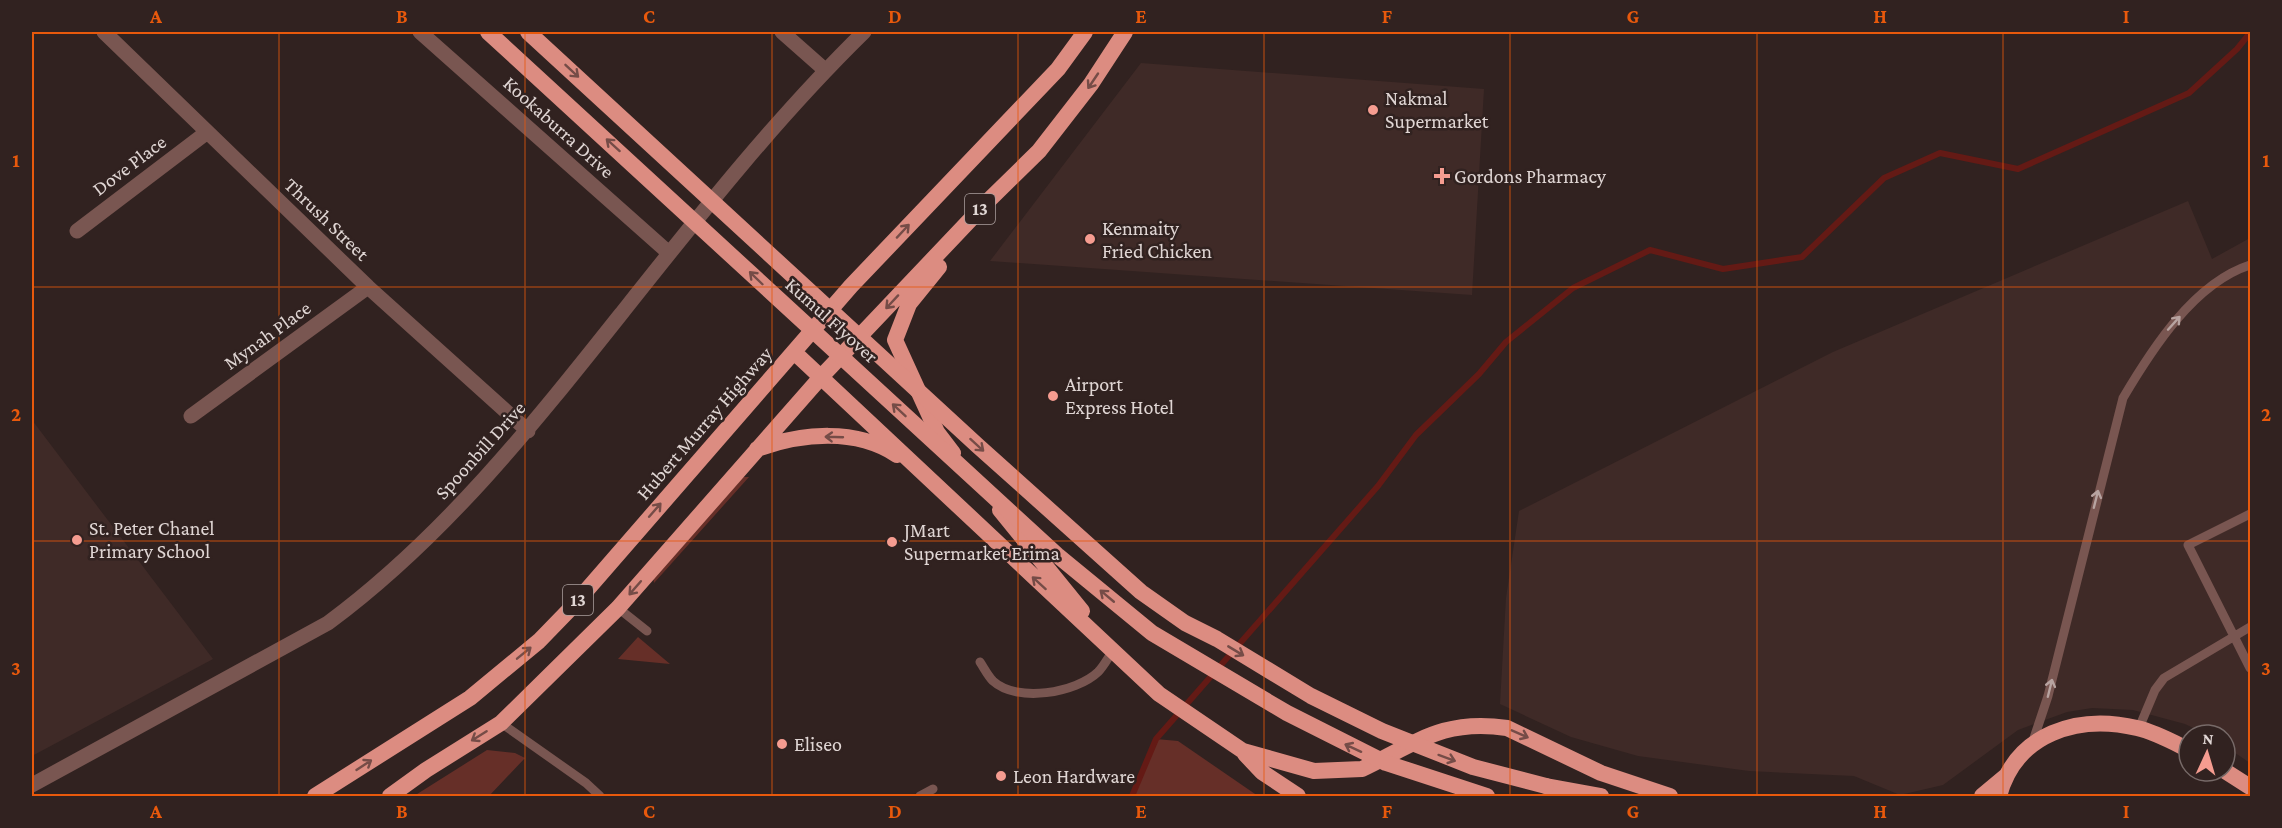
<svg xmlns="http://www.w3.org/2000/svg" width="2282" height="828" viewBox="0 0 2282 828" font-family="'Crimson Pro',serif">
  <rect width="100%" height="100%" fill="#312220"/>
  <path fill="#3f2a27" d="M1141 63 1484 89 1472 295 990 261Z
    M2188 201 2212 259 2250 238V763L2225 746V735H2208L2185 724 2133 710 2092 708 2067 712 2018 730 1943 785 1900 795 1854 776 1749 771 1638 756 1571 737 1500 704 1506 598 1519 511 1833 352Z
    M32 420 213 659 32 756Z"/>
  <path fill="#662f28" d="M743 477H749L654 583 653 577Z
    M638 637 670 664 618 659Z
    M1156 739 1178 741 1258 796H1132Z
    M487 750 515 753 525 758 489 796H414Z"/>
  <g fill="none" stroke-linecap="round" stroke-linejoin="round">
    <path stroke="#641a15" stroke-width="6" d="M1132 796 1156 739 1378 486 1416 435 1479 374 1506 342 1573 288 1650 250 1723 269 1802 257 1884 178 1940 153 2018 169 2189 93 2237 49 2250 33"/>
    <path stroke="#795651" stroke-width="9" d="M2250 514 2188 545 2250 668
      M618 608 647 631
      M980 662C984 668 988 676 993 681 1017 703 1076 693 1098 672 1104 666 1109 656 1114 649
      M501 723 586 783 600 796
      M2139 728 2155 690 2164 678 2250 627
      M2032 744 2048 696 2123 398C2152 349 2194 283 2250 265
      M920 796 933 789"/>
    <path stroke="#795651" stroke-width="15" d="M104 32 368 287 528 431
      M420 32 669 253
      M782 32 825 70
      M77 231 206 133
      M191 416 368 287
      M32 785 328 623C443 538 532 426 621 314 698 217 776 118 864 32"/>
    <path stroke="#dc8c81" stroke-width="16" d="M939 267 909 304 895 340 937 432 953 453
      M794 352 1159 694 1243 751 1314 771 1362 769C1415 744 1443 718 1507 728L1601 773 1670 796
      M757 449C802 433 856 428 897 455
      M1000 510 1082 611
      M1245 754 1262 772 1298 796
      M2225 771 2250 787
      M1546 786 1601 796
      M315 796 470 698 539 641 572 607 851 286 1058 69 1085 32
      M390 796 426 770 501 723 618 608 821 377 988 201 1039 151 1091 84 1125 32
      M1982 796 2006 776
      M1999 796C2016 733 2078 714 2137 728 2155 732 2173 742 2189 750"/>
    <path stroke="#dc8c81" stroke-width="16" d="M488 32 1057 555 1152 633 1287 713 1386 763 1487 796
      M528 32 978 446 1141 592 1185 623 1217 639 1311 696 1382 731 1473 767 1546 786"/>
  </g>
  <defs><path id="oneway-shaft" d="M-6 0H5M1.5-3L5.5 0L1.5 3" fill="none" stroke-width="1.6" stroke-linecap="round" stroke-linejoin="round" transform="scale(1.5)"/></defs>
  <g stroke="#754c47">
    <use href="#oneway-shaft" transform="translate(572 71) rotate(43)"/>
    <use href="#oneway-shaft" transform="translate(1093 81) rotate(124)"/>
    <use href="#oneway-shaft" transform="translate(613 145) rotate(-138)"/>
    <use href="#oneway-shaft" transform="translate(903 231) rotate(-47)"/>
    <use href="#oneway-shaft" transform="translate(756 278) rotate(-136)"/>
    <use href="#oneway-shaft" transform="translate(892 302) rotate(133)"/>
    <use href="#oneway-shaft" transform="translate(899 410) rotate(-137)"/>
    <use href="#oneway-shaft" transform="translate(834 437) rotate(-178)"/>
    <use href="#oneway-shaft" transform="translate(977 445) rotate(42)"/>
    <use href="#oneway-shaft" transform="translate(655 510) rotate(-49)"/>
    <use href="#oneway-shaft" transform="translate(1039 583) rotate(-138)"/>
    <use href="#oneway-shaft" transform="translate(635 588) rotate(131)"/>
    <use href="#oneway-shaft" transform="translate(1107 596) rotate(-140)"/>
    <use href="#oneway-shaft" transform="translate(1236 651) rotate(31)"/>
    <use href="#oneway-shaft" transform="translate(524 653) rotate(-39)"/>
    <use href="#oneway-shaft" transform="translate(1520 734) rotate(24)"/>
    <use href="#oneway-shaft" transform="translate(479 736) rotate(148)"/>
    <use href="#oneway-shaft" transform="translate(1353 748) rotate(-155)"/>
    <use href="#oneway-shaft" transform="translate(1447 758) rotate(20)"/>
    <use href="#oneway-shaft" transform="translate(364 765) rotate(-33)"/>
  </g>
  <g stroke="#b7a3a0">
    <use href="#oneway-shaft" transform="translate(2174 323) rotate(-48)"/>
    <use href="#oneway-shaft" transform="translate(2096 499) rotate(-76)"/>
    <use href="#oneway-shaft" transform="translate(2050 688) rotate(-76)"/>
  </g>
  <path fill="none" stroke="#e8590c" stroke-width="1.5" stroke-opacity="0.55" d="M279 32V796M525 32V796M772 32V796M1018 32V796M1264 32V796M1510 32V796M1757 32V796M2003 32V796M32 287H2250M32 541H2250"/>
  <g fill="#f59c90" stroke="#312220" stroke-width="2">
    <circle cx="1373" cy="110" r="6"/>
    <path d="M1439 167h6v6h6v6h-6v6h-6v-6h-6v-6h6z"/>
    <circle cx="1090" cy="239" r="6"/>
    <circle cx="1053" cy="396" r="6"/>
    <circle cx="77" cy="540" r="6"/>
    <circle cx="892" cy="542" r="6"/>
    <circle cx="782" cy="744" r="6"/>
    <circle cx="1001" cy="776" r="6"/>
  </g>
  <g text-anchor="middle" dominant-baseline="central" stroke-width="5" stroke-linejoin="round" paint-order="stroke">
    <g fill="#312220" stroke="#aca09e" stroke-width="1.5">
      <rect x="965" y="194" width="30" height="30" rx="4.5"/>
      <rect x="563" y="585" width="30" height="30" rx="4.5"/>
    </g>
    <g font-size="18" font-weight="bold" fill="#e0d6d4">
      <text x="980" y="209">13</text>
      <text x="578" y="600">13</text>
    </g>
    <g font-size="20" fill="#e0d6d4" stroke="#312220" text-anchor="start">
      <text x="1385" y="98">Nakmal<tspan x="1385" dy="23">Supermarket</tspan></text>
      <text x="1454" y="176">Gordons Pharmacy</text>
      <text x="1102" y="228">Kenmaity<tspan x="1102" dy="23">Fried Chicken</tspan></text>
      <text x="1065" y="384">Airport<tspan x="1065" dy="23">Express Hotel</tspan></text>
      <text x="89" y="528">St. Peter Chanel<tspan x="89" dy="23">Primary School</tspan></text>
      <text x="904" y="530">JMart<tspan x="904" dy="23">Supermarket Erima</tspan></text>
      <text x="794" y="744">Eliseo</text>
      <text x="1013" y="776">Leon Hardware</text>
    </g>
    <g font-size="20" fill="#e0d6d4" stroke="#312220">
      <text transform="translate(559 127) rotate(42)">Kookaburra Drive</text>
      <text transform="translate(129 165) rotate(-37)">Dove Place</text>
      <text transform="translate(327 219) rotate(44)">Thrush Street</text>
      <text transform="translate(832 320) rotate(42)">Kumul Flyover</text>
      <text transform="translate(267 335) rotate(-36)">Mynah Place</text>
      <text transform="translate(704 423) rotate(-49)">Hubert Murray Highway</text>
      <text transform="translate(480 450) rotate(-48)">Spoonbill Drive</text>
    </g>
  </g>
  <rect width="2282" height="828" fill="none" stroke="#312220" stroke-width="66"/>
  <g transform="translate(2207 753) rotate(4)"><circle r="28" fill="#312220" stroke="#776a68" stroke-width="1.5"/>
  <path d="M0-4.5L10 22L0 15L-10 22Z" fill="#f59c90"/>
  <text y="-9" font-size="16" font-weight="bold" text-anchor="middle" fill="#e0d6d4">N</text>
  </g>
  <rect x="33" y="33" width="2216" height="762" fill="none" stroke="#e8590c" stroke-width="2"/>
  <g font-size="20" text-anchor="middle" font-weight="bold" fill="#e8590c">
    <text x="156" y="23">A</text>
    <text x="402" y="23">B</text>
    <text x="649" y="23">C</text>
    <text x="895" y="23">D</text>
    <text x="1141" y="23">E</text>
    <text x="1387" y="23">F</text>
    <text x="1633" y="23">G</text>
    <text x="1880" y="23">H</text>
    <text x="2126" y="23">I</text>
    <text x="16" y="167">1</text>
    <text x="2266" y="167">1</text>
    <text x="16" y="421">2</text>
    <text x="2266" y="421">2</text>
    <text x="16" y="675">3</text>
    <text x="2266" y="675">3</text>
    <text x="156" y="818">A</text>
    <text x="402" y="818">B</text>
    <text x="649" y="818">C</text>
    <text x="895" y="818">D</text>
    <text x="1141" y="818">E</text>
    <text x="1387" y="818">F</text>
    <text x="1633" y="818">G</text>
    <text x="1880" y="818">H</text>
    <text x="2126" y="818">I</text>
  </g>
</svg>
